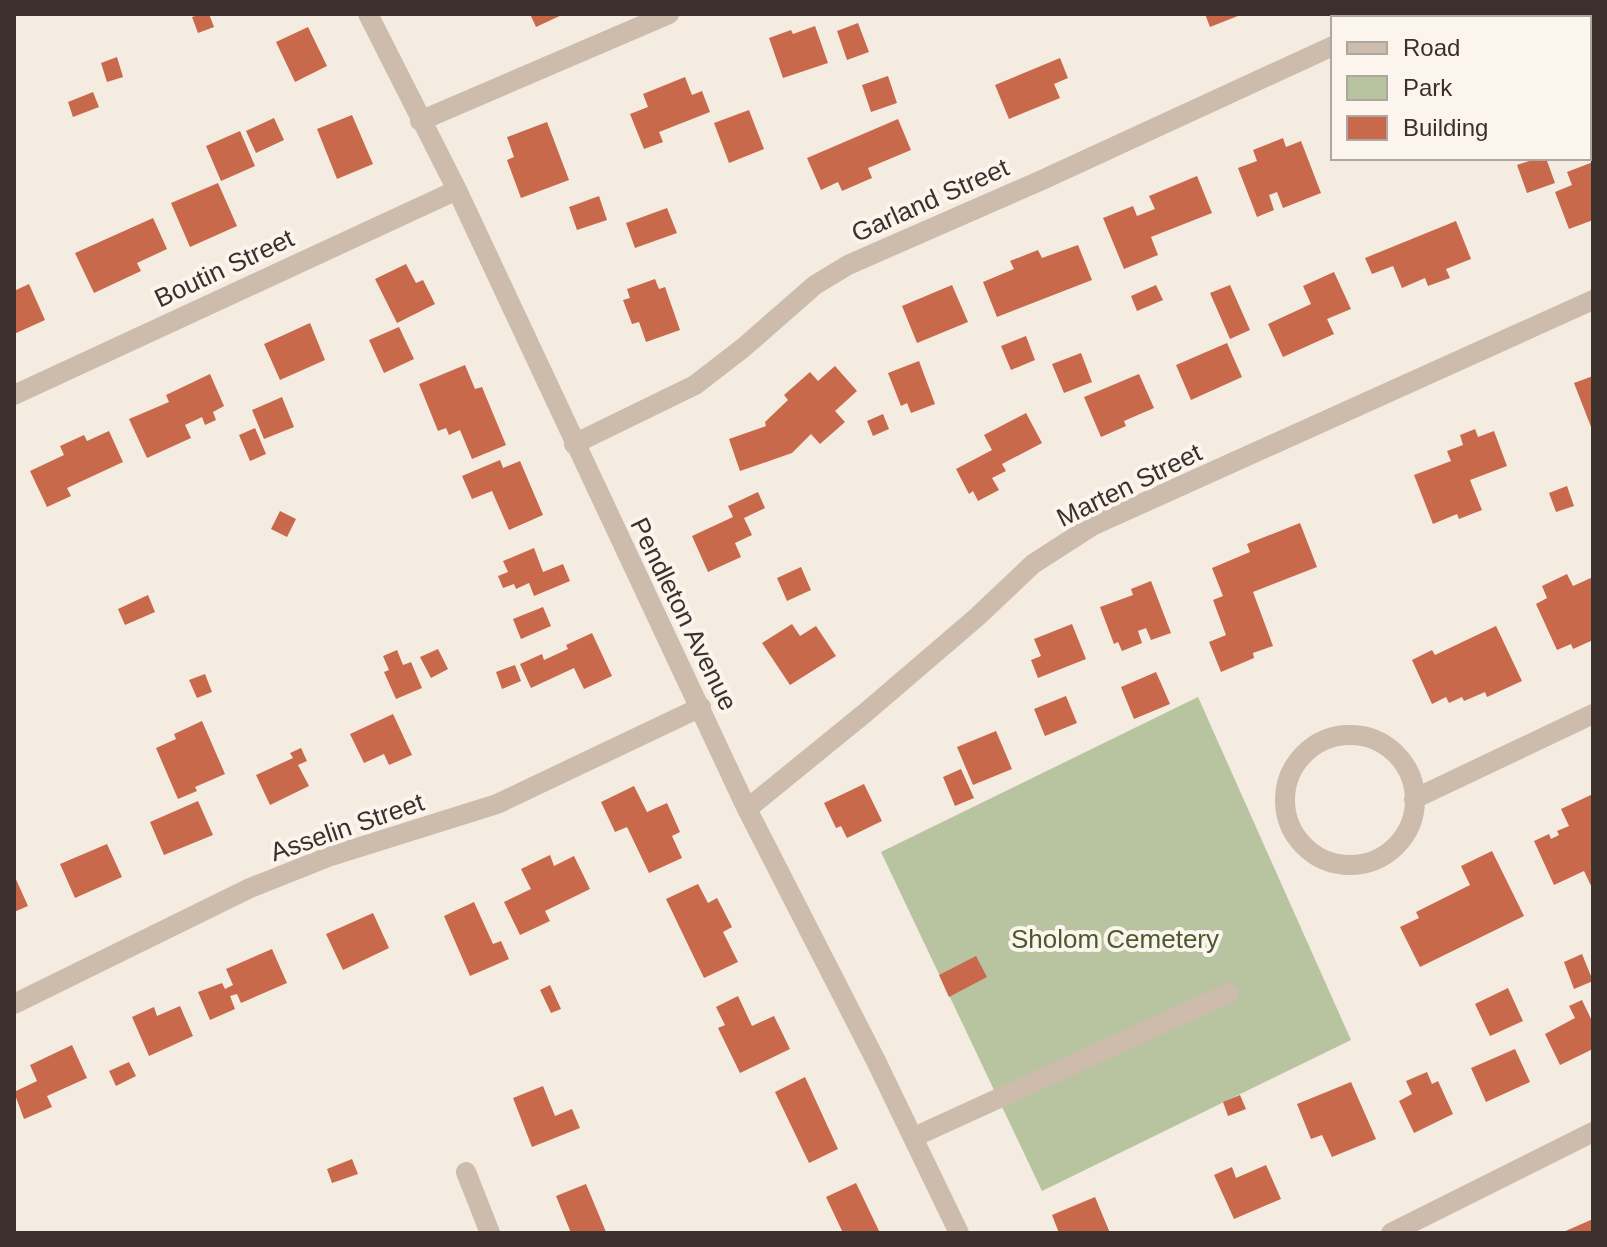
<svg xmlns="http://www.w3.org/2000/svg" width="1607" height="1247" viewBox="0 0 1607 1247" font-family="Arial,sans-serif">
  <rect width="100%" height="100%" fill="#f4ebe1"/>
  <path fill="#b8c4a0" d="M1198 697 1351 1040 1042 1191 881 852Z"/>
  <path fill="#c8694b" d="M202 14H209L214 27 198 33 192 17Z
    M530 14H564L536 27Z
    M1205 14H1243L1210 27Z
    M858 23 869 52 847 60 837 31Z
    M815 26 828 63 783 78 769 38 791 30 793 34Z
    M308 27 327 66 295 82 276 42Z
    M117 57 123 77 107 82 101 63Z
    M1060 58 1068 78 1054 84 1060 98 1009 119 995 85Z
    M888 76 897 103 871 112 862 85Z
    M685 77 692 95 702 91 710 112 659 132 663 142 644 149 630 114 648 107 643 94Z
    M93 92 99 107 73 117 68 102Z
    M749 110 764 149 729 163 714 123Z
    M352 115 373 164 337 179 317 129Z
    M274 118 284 140 256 153 246 131Z
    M898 119 911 150 868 168 872 178 842 191 838 182 821 190 807 158Z
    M547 122 569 180 521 198 507 160 514 157 507 137Z
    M240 131 255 166 221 181 206 146Z
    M1283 138 1286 147 1301 141 1321 193 1283 208 1277 192 1269 195 1274 210 1257 217 1238 168 1257 161 1253 150Z
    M1538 158H1546L1555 183 1527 193 1517 165Z
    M1593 162V220L1569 229 1555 192 1572 185 1567 172Z
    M1197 176 1212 213 1151 237 1158 255 1124 269 1103 218 1133 206 1137 216 1155 209 1149 196Z
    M218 183 237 226 190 247 171 203Z
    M599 196 607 220 577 230 569 207Z
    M667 208 677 233 635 248 626 223Z
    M153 218 167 249 137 263 141 271 94 293 75 253Z
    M1456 221 1471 259 1446 269 1450 278 1428 286 1425 278 1402 288 1393 266 1372 274 1365 258Z
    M1078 245 1092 280 997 317 983 282 1014 269 1010 261 1038 250 1042 258Z
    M406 264 416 283 423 280 435 304 397 323 375 279Z
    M1334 272 1351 309 1327 319 1334 334 1283 357 1268 324 1311 304 1303 286Z
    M655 279 659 289 665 287 680 330 646 342 639 322 632 324 623 300 630 298 627 289Z
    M29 284 45 320 14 334V291Z
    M952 285 968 322 917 343 902 306Z
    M1156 285 1163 300 1137 311 1131 296Z
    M1230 285 1250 330 1230 339 1210 293Z
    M310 323 325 360 280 380 264 344Z
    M399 327 414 359 384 373 369 340Z
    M1026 336 1035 360 1011 370 1001 346Z
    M1227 343 1242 377 1191 400 1176 365Z
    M1081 353 1092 382 1064 393 1052 364Z
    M919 361 935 404 911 413 907 403 901 406 888 373Z
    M465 365 475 389 482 387 506 445 472 459 460 430 449 435 446 428 438 431 419 384Z
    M835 366 857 391 835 411 845 422 820 444 811 434 792 453 740 471 729 439 766 426 765 422 788 400 784 395 810 372 818 381Z
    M210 374 224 406 213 412 216 420 205 425 202 417 185 425 191 438 147 458 129 419 169 402 166 395Z
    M1139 374 1154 408 1124 421 1126 426 1101 437 1084 397Z
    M1593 376V432L1574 383Z
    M282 397 294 427 264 439 252 410Z
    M1026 413 1042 443 1002 464 1006 471 992 478 999 490 978 501 973 491 969 494 956 469 992 450 984 435Z
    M883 414 889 429 873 436 867 421Z
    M255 428 266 454 250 461 239 435Z
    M1475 429 1478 437 1494 431 1507 466 1470 480 1482 510 1459 519 1457 514 1433 524 1414 475 1451 461 1447 451 1463 445 1460 435Z
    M109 431 123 462 67 488 71 496 47 507 30 471 64 455 60 446 84 435 87 441Z
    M500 460 503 468 520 461 543 515 509 530 492 491 472 499 462 476Z
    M1567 486 1574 506 1556 512 1549 493Z
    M758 492 765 508 744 518 752 535 735 543 741 557 708 572 692 536 733 517 728 506Z
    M280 511 296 519 287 537 271 529Z
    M1300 523 1317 567 1253 592 1273 646 1253 653 1254 658 1221 672 1209 642 1226 635 1213 600 1223 596 1212 568 1250 552 1247 544Z
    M534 548 543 572 563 564 570 581 534 596 529 583 516 589 514 584 503 588 498 576 508 572 503 561Z
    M801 567 811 590 787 601 777 578Z
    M1567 574 1573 586 1593 577V640L1573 649 1571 644 1557 650 1536 604 1547 598 1542 586Z
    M1151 581 1171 633 1151 640 1146 628 1138 631 1142 643 1122 651 1118 642 1114 644 1100 607 1133 595 1131 589Z
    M148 595 155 612 125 625 118 609Z
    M543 607 551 626 521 639 513 619Z
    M792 624 800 636 816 626 836 656 790 685 762 643Z
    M1072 624 1086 659 1038 678 1031 660 1041 656 1034 639Z
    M1496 626 1522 681 1487 697 1485 692 1464 701 1462 697 1449 703 1446 697 1432 704 1412 660 1432 650 1435 655Z
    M592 633 612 676 584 689 574 668 531 688 520 664 542 654 544 660 568 649 566 645Z
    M438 649 448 669 431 678 420 657Z
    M397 650 403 665 411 662 422 688 396 699 384 672 389 670 383 656Z
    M515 665 521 681 502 689 496 672Z
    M1156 672 1170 704 1134 719 1121 687Z
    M205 674 212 692 197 698 189 680Z
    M1066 696 1077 723 1045 736 1034 709Z
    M393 714 412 755 389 765 384 754 364 763 350 734Z
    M202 721 225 774 195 787 197 791 178 799 156 748 176 739 174 734Z
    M996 731 1012 769 973 785 957 747Z
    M301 748 307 761 298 765 309 786 270 805 256 775 293 758 290 753Z
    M961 769 974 798 955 806 943 777Z
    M864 784 882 821 847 838 841 826 836 828 824 803Z
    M634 786 647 812 667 803 680 832 672 836 682 858 649 873 627 827 615 832 601 802Z
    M1593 794V890L1584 871 1554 885 1534 841 1549 834 1551 839 1559 835 1557 831 1569 826 1561 809Z
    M198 801 213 835 164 855 150 822Z
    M107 844 122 877 75 898 60 864Z
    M1492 851 1524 916 1420 967 1400 927 1419 918 1416 912 1470 885 1461 866Z
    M550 855 554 866 574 856 590 889 545 911 550 921 520 935 504 902 531 889 521 869Z
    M14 875 28 906 14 912Z
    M698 884 708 903 717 898 732 927 723 932 738 962 704 978 666 899Z
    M474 902 493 944 501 941 509 959 470 976 444 916Z
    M373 913 389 948 343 970 326 934Z
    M272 949 287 983 241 1003 237 994 230 996 235 1009 210 1020 198 992 222 983 225 989 233 985 226 969Z
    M1582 954 1593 981 1574 989 1564 962Z
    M976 956 987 977 949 997 939 975Z
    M550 985 561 1009 551 1013 540 990Z
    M1508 988 1523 1021 1490 1036 1475 1004Z
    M738 996 752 1026 774 1016 790 1049 740 1073 718 1028 725 1025 716 1007Z
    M1582 1000 1593 1023V1049L1560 1065 1545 1034 1575 1018 1569 1006Z
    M180 1006 193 1036 149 1056 132 1017 154 1007 157 1016Z
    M72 1045 87 1078 47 1096 52 1107 24 1119 14 1092 37 1081 30 1065Z
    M1515 1049 1530 1082 1486 1102 1471 1068Z
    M129 1062 136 1076 116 1086 109 1071Z
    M1427 1072 1432 1084 1438 1081 1453 1114 1414 1133 1399 1101 1412 1094 1406 1081Z
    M805 1077 838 1149 809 1163 775 1092Z
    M1351 1082 1376 1139 1332 1157 1322 1135 1311 1139 1297 1104Z
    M543 1086 555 1116 572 1109 580 1128 532 1147 513 1098Z
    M1240 1095 1246 1109 1228 1116 1223 1102Z
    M352 1159 358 1174 332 1183 327 1169Z
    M1266 1165 1281 1199 1234 1219 1214 1175 1232 1167 1236 1178Z
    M856 1183 880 1233H843L826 1197Z
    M586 1184 606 1232 603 1233H571L556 1196Z
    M1095 1197 1110 1233H1059L1052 1215Z
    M1593 1219V1233H1561Z"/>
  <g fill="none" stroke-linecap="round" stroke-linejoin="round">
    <path stroke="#cdbbac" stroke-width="20" d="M368 14 457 190 747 809 876 1061 959 1233
      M1396 18 1406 14
      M420 121 669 14
      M14 395 457 190
      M574 444 695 385 743 348 815 285 848 265 1042 180 1333 46
      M1285 800a65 65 0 1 1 130 0a65 65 0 1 1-130 0Z
      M1414 799 1593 714
      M747 809 865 713 977 617 1033 564 1092 526 1593 300
      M14 1004 250 888 328 857 497 804 701 707
      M914 1137 1229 993
      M466 1172 490 1233
      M1391 1233 1593 1132"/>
  </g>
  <g text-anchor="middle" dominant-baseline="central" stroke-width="8" stroke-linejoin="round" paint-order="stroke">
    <g font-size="26" fill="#3b302b" stroke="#fbf5ee">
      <text transform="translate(930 200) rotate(-24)">Garland Street</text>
      <text transform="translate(224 268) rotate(-25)">Boutin Street</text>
      <text transform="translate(1129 485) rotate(-26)">Marten Street</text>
      <text transform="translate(684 614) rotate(64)">Pendleton Avenue</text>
      <text transform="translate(347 827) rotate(-19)">Asselin Street</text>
    </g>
    <g font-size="26" fill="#4a5a2e" stroke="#fbf5ee">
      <text x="1115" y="939">Sholom Cemetery</text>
    </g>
  </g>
  <rect width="1607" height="1247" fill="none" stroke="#3b302b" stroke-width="32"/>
  <rect x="1331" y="16" width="260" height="144" fill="#fbf5ee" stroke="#aea6a0" stroke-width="2"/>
  <rect x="1347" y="42" width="40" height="12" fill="#cdbbac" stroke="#aea6a0" stroke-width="2"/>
  <text x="1403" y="56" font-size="24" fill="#3b302b">Road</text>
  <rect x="1347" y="76" width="40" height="24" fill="#b8c4a0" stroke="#aea6a0" stroke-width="2"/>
  <text x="1403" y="96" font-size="24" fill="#3b302b">Park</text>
  <rect x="1347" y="116" width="40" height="24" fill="#c8694b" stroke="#aea6a0" stroke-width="2"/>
  <text x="1403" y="136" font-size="24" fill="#3b302b">Building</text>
</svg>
